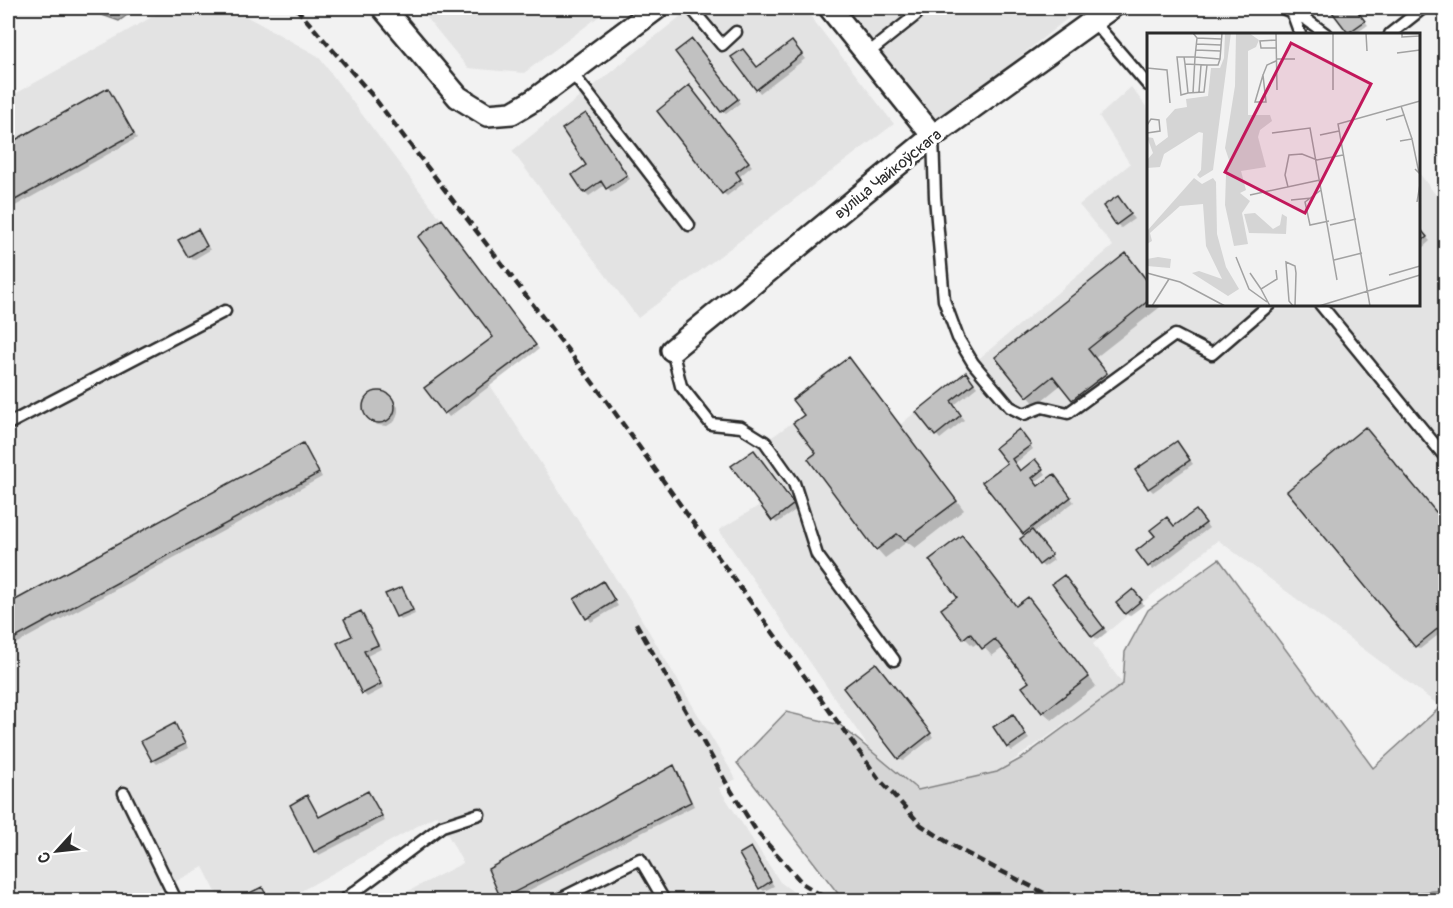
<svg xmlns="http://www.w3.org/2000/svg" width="1453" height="908" viewBox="0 0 1453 908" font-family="Pangolin,sans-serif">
  <rect width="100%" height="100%" fill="#f2f2f2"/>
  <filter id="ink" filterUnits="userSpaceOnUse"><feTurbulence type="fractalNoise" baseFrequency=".0167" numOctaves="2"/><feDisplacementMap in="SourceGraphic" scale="12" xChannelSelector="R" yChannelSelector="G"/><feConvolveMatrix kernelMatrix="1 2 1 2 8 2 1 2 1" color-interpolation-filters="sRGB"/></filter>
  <g filter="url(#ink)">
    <path fill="#e3e3e3" d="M168 8H231L318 56 536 345 488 382 635 608 736 779 719 788 780 882 804 900H406L403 894 463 863 437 815 285 900H220L203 867 141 900H8V98Z
      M419 8H610L524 73 468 68Z
      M691 8H804L894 124 638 318 512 151Z
      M847 8H1076L1078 10 938 122Z
      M1131 87 1148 109V304H1418L1419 173 1445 207V710L1218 540 1093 644 1123 684 997 772 918 790 878 761 719 530 760 505 731 466 803 415 792 400 849 357 900 425 1113 246 1079 205 1130 164 1099 116Z"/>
    <path fill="#d5d5d5" stroke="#808080" stroke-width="1.5" d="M1219 559 1373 768 1445 703V890L1350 899 1349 900H843L737 763 786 712 840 725 918 790 997 772 1022 758 1123 684 1125 652 1148 610Z"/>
    <path fill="#ababab" stroke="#787878" stroke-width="1.5" d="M89 8H135L134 10 119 21 94 12Z"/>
    <path fill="#0003" d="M1330 8H1355L1368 25 1355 34H1351Z
      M695 45 740 103 726 114 722 111Z
      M795 46 805 59 760 93 757 89V68Z
      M108 90 112 93 137 138 8 210V146Z
      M693 91 752 166 739 177 744 183 727 196 723 193Z
      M589 119 630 179 611 192 605 185 589 196 585 192 588 165Z
      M1121 202 1134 219 1121 228 1117 224Z
      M446 225 539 349 449 417 427 389 495 337Z
      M1418 228 1430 241 1420 250 1418 249Z
      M197 231 201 234 210 250 193 260 189 256Z
      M1126 255 1148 282V304H1164L1095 358 1114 382 1082 407 1062 384 1036 405 1028 396Z
      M849 359 857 368 964 510 915 548 907 542 885 558 877 549 818 453 806 415Z
      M970 378 977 387 953 406 964 420 940 439 918 413Z
      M378 392 387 395 395 403 398 407V412L395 421 387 426 377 425 366 413 365 404 366 400 373 393Z
      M1023 435 1033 449 1014 464 1021 473 1039 465 1046 474 1035 482 1038 487 1057 479 1074 502 1033 533 1054 560 1044 567 1040 564 1026 536 985 482 1009 464Z
      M303 445 307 449 322 477 8 648V605Z
      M1181 447 1193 464 1153 492 1149 488Z
      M757 456 797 509 777 523 773 520Z
      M1199 515 1209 528 1153 570 1138 551 1174 528Z
      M1446 526V629L1420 649 1416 646Z
      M962 537 970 545 1017 607 1028 599 1036 607 1096 686 1052 720 1043 712 1031 682 1004 647 992 656 979 642 973 646 965 638 943 610 959 597Z
      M1068 581 1107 632 1097 640 1054 585Z
      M606 587 618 606 591 622 576 599Z
      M402 589 406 592 415 614 401 620 397 616Z
      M1137 595 1144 605 1129 616 1126 613Z
      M361 612 365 616 381 649 367 656 384 688 367 697 363 693 354 637Z
      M880 668 933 737 903 761 899 758Z
      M1016 720 1029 739 1012 751 1008 747Z
      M174 725 178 729 188 748 157 764 153 760Z
      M674 767 678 771 694 806 510 900H505L503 898 490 870Z
      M368 792 372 796 385 821 319 855 315 851 307 797 311 801 320 818Z
      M754 853 774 886 764 891 760 888Z"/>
    <path fill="#c1c1c1" stroke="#2b2b2b" stroke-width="1.5" d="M1329 8H1355L1365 21 1348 33Z
      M692 39 738 99 721 112 675 52Z
      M792 41 802 54 756 90 731 57 743 49 757 67Z
      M689 85 749 162 736 172 741 179 722 194 657 111Z
      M108 88 134 134 8 204V144Z
      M586 113 627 175 606 189 601 181 584 193 572 175 586 165 562 129Z
      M1118 196 1131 214 1116 225 1103 206Z
      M442 219 536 345 444 414 424 388 493 337 418 237Z
      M1418 226 1427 237 1418 244Z
      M198 229 207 246 188 257 178 240Z
      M1126 253 1148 282V301L1088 349 1107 373 1072 400 1053 376 1027 397 995 357Z
      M849 357 957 501 905 540 897 534 876 550 808 459 816 453 793 423 804 415 792 400Z
      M966 372 974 383 951 401 961 415 935 436 916 412Z
      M363 407a16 16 0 1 1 32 0a16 16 0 1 1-32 0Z
      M1365 427 1446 524V622L1415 647 1287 491Z
      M1019 429 1031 445 1012 459 1020 471 1035 459 1043 469 1032 478 1038 486 1054 474 1071 497 1023 534 982 482 1007 463 995 448Z
      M1177 441 1190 460 1148 489 1135 470Z
      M303 443 319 473 8 642V604Z
      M754 450 794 504 772 521 731 466Z
      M1196 510 1206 523 1148 567 1136 551 1155 536 1150 530 1167 517 1174 526Z
      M1032 530 1052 555 1039 565 1020 539Z
      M962 535 1016 606 1028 597 1089 677 1042 713 1022 687 1029 682 995 639 982 649 970 633 963 639 941 609 957 597 929 560Z
      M1064 575 1104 628 1092 637 1052 584Z
      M603 581 615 601 586 619 574 599Z
      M402 587 413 610 396 617 385 594Z
      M1133 589 1142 600 1125 614 1116 603Z
      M361 611 378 645 364 651 381 684 362 694 337 643 352 636 344 619Z
      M876 663 931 733 898 759 843 688Z
      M1013 714 1026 735 1007 748 993 727Z
      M175 723 185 744 152 761 141 741Z
      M674 765 691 802 501 899 488 869Z
      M368 791 382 816 314 852 290 805 307 795 319 817Z
      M751 847 771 881 759 889 739 854Z
      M262 887 269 900H235Z"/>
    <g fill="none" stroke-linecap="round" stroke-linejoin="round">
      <defs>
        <path id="lane" d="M691 8 722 45 736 32
          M1283 8 1307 20 1326 34
          M1292 12 1300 34
          M1093 21 1148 85
          M1390 34 1423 8
          M867 54 916 15
          M571 72 587 92 689 225
          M933 136 935 197 944 300 958 338 973 363 1010 407 1024 414 1042 407 1068 413 1175 335 1212 354 1270 304
          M1320 304 1446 458
          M672 350 681 386 711 424 741 427 765 442 794 483 817 555 894 660
          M8 424 225 311
          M124 793 176 900
          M344 900 442 826 479 814
          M558 900 640 859 664 900"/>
        <path id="street" d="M383 8 458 97 487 115 512 113 534 100 657 8
          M830 8 933 136
          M672 350 933 136 1111 8"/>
      </defs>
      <use href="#lane" stroke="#2b2b2b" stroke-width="15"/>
      <use href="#street" stroke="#2b2b2b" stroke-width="26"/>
      <use href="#lane" stroke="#fff" stroke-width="10"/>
      <use href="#street" stroke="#fff" stroke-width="21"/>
      <path stroke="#2b2b2b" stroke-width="4.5" stroke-dasharray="9 4.5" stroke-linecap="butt" d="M296 8 372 95 603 396 689 517 879 779 921 825 960 850 1042 892 1064 900
        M636 623 727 784 757 832 803 884 829 900"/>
    </g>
  </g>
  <g text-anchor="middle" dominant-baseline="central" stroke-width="6" stroke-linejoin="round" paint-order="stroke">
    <g font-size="16" fill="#2b2b2b" stroke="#fff">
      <text transform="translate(888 174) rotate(-39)">вуліца Чайкоўскага</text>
    </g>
  </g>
  <g transform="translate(1147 33)">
    <rect width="273" height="273" fill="#f2f2f2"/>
    <path d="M78 0H84L66 137 53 145 50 142 54 137 56 100 52 99 17 121 13 134 0 135V127L6 120 0 104 6 105 9 113 21 104 19 86 28 76 40 74 39 66 61 63 64 35H73L77 25ZM89 0H102L112 7 109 14 101 18V82H123L125 88 113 97 111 104 119 134 94 138 99 157 93 160 103 168 95 180 101 211 87 213 78 172 79 141 83 130 78 115 88 53ZM47 145 55 151 66 145 69 149 70 201 79 234 92 256 81 263 45 240 52 238 75 246 59 213 56 171 33 173 3 200 5 208 0 211V198ZM108 180 126 196 133 192 135 181 140 184 139 201 102 200 97 181ZM11 224 24 226 23 235 0 233V226Z" fill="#d5d5d5"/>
    <path fill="none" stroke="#a2a2a2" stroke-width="1.5" d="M129 0 130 57M186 0V57M219 0 220 18M255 0V4L273 3M50 5 74 6M129 7 113 8 114 15H129M50 11 74 12M49 17 73 18M250 20 273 17M37 24H48L50 5 46 0M129 26H148M38 31 37 24H30L34 62 41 60M60 32 38 31 41 60 57 59 60 32H71L73 26 75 0M0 35 20 37 23 70M116 42 108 69H119L116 42 120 32 129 28M52 59 54 32M46 60 48 24 73 26M239 87 257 82 254 73M0 92 4 86 12 87 13 98 0 100M125 100 163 95 190 247M173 102 192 98M265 106 272 140 268 136M253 108 265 106 257 82M141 154 138 142 142 122 155 121 170 127 196 122M174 157 158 169 163 192 182 188M103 162 173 147M144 167 165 165M270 169 273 151M183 192 209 186M89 224 102 256 120 269M187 227 215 220M0 240 33 249 78 273M103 240 114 256M242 242 273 233M5 273 22 246M123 273 114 256 130 246 129 237M146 273 142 268 139 229 148 233 149 240 148 273M172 273 273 242M223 273 191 91 273 68"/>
    <path fill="#c2185b" fill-opacity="0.15" stroke="#c2185b" stroke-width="3" d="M144 10 224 51 158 180 78 139Z"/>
    <rect width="273" height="273" fill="none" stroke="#2b2b2b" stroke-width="3"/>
  </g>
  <rect width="1453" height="908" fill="none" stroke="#fff" stroke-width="30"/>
  <rect x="15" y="15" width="1423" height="878" fill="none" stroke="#2b2b2b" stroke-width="2" filter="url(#ink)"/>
  <g transform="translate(57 851) rotate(243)" stroke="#ffffff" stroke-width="4.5" paint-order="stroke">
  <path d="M0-4.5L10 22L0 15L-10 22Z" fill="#2b2b2b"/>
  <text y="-9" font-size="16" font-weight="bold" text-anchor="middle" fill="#2b2b2b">С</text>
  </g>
</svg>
